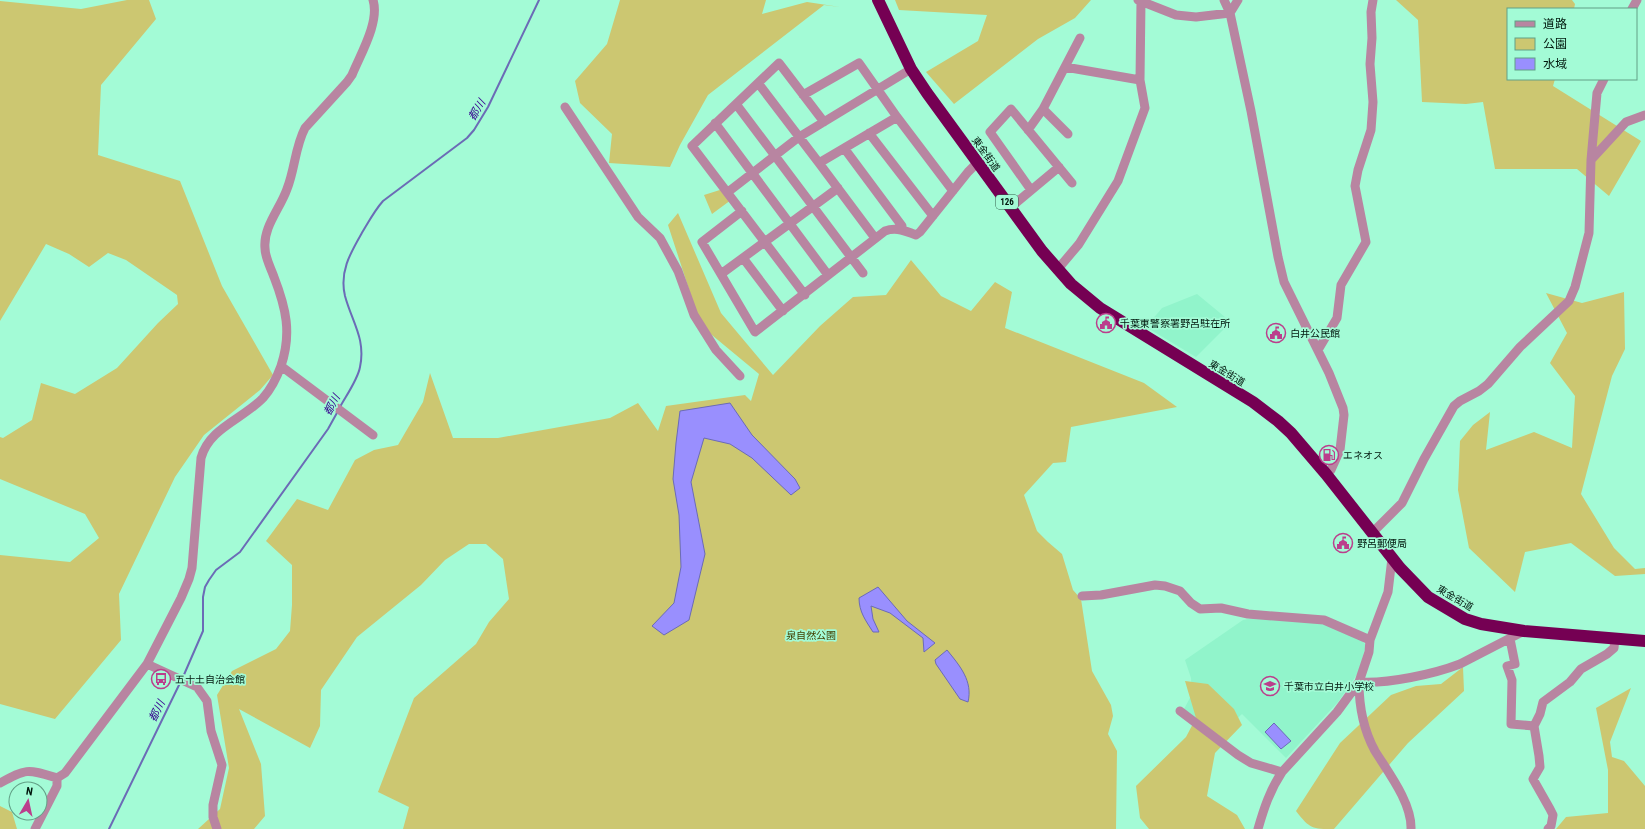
<svg xmlns="http://www.w3.org/2000/svg" width="1645" height="829" viewBox="0 0 1645 829" font-family="'Roboto Condensed','Noto Sans JP',sans-serif">
  <rect width="100%" height="100%" fill="#a3fbd6"/>
  <path fill="#91f4cb" d="M1197 294 1231 322 1196 357 1146 327 1162 308Z
    M1253 618 1324 623 1358 637 1366 645 1358 673 1338 702 1286 758 1242 714 1218 737 1183 711 1192 694 1191 678 1185 660 1243 620Z"/>
  <path fill="#ccc771" d="M127 0H149L156 19 101 85 98 155 180 181 222 286 273 375 260 390 204 435 175 477 119 594 121 640 55 719 0 704V555L70 562 99 538 85 514 0 479V437L3 438 32 420 41 383 75 394 117 368 158 323 178 304 177 295 126 260 108 253 89 267 69 254 46 244 0 321V1L81 9Z
    M620 0H766L762 14 807 2 840 7 824 5 708 95 680 145 670 167 609 163 612 134 580 103 575 81 607 44Z
    M895 0H1091L1075 18 1038 39 954 104 926 72 978 41 987 15 899 10Z
    M1396 0H1572L1575 4 1574 9H1508V79H1555L1553 86 1641 141 1609 196 1577 169H1495L1483 102 1466 104 1422 102 1418 20Z
    M723 189 731 200 712 214 704 195Z
    M678 213 721 313 773 375 820 326 853 297 886 295 911 260 941 296 971 311 995 282 1012 292 1005 328 1144 383 1177 407 1071 427 1066 462 1053 463 1024 495 1037 531 1048 542 1062 554 1073 590 1081 599 1092 671 1111 705 1113 716 1108 734 1117 751 1116 829H403L409 807 378 792 414 698 476 644 489 622 509 599 503 559 486 544H469L445 560 421 585 357 637 321 690 320 726 310 748 239 709 261 764 265 816 254 829H198L220 809 229 768 217 695 232 671 276 649 290 631 292 605V565L266 541 297 499 328 510 355 460 374 450 398 445 423 402 430 373 453 438H498L610 418 638 403 658 431 666 406 745 395 751 401 759 374 701 326 668 225Z
    M1624 292 1625 349 1612 376 1581 494 1614 548 1635 569 1645 568V574L1615 576 1571 543 1525 552 1515 592 1469 548 1458 490 1460 441 1473 425 1490 412 1486 450 1534 432 1572 448 1575 396 1550 363 1567 333 1546 293 1582 303Z
    M1463 667 1464 691 1408 743 1334 829C1312 829 1310 829 1296 811L1340 743 1391 695 1416 686 1441 684Z
    M1185 681 1208 684 1234 709 1242 725 1215 753 1207 796 1237 815 1245 829H1149L1140 818 1136 786 1186 737 1196 718Z
    M1631 688 1610 742 1612 757 1624 761 1645 786V829H1556L1566 817 1608 813V770L1596 708Z
    M0 806 12 812 17 829H0Z"/>
  <path fill="#998ffe" stroke="#6b6bb6" d="M730 403 752 435 795 479 800 488 791 495 752 458 730 444 704 438 691 482 705 554 689 620 664 635 652 626 674 603 681 567 679 515 673 479 676 443 680 411Z
    M878 587 907 621 935 643 924 652 923 638 890 613 871 606 873 619 879 632H873C866 621 859 612 859 598Z
    M947 650C960 666 973 681 968 702L960 699 936 664 935 660Z
    M1274 723 1291 741 1281 749 1265 732Z"/>
  <g fill="none" stroke-linecap="round" stroke-linejoin="round">
    <path stroke="#6b6bb6" stroke-width="2" d="M340 407C346 396 358 379 360 367 366 339 352 322 345 296 339 271 351 252 363 231 369 221 375 210 383 201L467 138 474 130 488 107 539 0
      M183 677 203 631V597L205 587 209 580 216 570 240 552 328 429 338 411
      M109 829 180 683"/>
    <path stroke="#b885a1" stroke-width="9" d="M1138 0 1176 15 1196 17 1230 13 1238 0
      M1224 0 1230 13 1251 111 1278 257 1284 282 1329 373 1343 408 1344 415 1340 450 1331 470 1326 474
      M1632 9 1637 0
      M1065 67 1140 80
      M758 83 819 163 875 238
      M803 95 859 63 897 117 953 191
      M736 104 863 273
      M565 107 638 217 660 238 678 271 694 315 716 350 740 376
      M1043 109 1068 134
      M715 123 828 275
      M1028 130 1043 109 1080 38
      M869 133 933 216
      M844 148 902 226V230
      M1591 160 1626 122 1645 115
      M819 163 897 117
      M1031 190 990 132 1011 109 1072 183
      M728 192 799 137 911 69
      M1011 207 1059 167
      M742 211 702 242 755 332 885 231C896 227 906 231 916 235L920 232 968 172 977 163
      M743 258 783 311
      M1057 270 1079 244 1118 181 1145 108 1140 80 1141 1
      M721 274 838 188
      M805 295 692 146 779 63 824 122
      M1318 350 1337 318 1341 285 1366 242 1355 186 1358 170 1371 130 1373 102 1370 64 1372 38 1371 12 1373 0
      M281 366 373 435
      M1373 532 1402 503 1424 459 1454 406 1460 401 1479 391 1488 384 1520 347 1569 301 1575 287 1589 233 1591 160 1597 93 1604 79
      M1082 596 1101 595 1155 585 1165 586 1180 591 1191 603 1200 609 1221 608 1248 614 1324 620 1370 640
      M1510 639 1515 664 1507 666 1512 680 1511 724 1534 726
      M147 664 197 687 207 701 211 731 222 765 213 805V817L217 829
      M1180 711 1238 755 1251 763 1282 772
      M0 783C28 768 27 769 57 778L65 773 147 664 181 598 189 579 192 568 201 458C209 428 243 419 263 398 271 389 277 377 281 366 292 333 286 308 274 277 271 268 265 258 265 248 263 227 280 209 287 189 295 169 295 147 305 128L347 82 352 75C360 55 380 22 373 0
      M35 829 57 786V778
      M1258 829C1264 808 1270 790 1282 772L1337 712 1359 682 1369 652 1370 640 1388 592 1392 558
      M1411 829C1412 803 1388 772 1375 751 1364 731 1359 705 1359 682 1388 684 1434 674 1460 664L1524 631
      M1548 829 1551 826 1553 815 1550 809 1533 779 1540 767 1539 756 1534 726 1540 714 1543 702 1570 682 1581 669 1607 654 1614 648 1615 638"/>
    <path stroke="#750053" stroke-width="12" d="M878 0 911 69 927 93 1042 251 1071 284 1100 308 1253 402 1278 421 1291 433 1326 474 1400 568 1428 597 1465 619 1481 624 1524 631 1645 641"/>
  </g>
  <defs>
    <symbol id="civic-ring" viewBox="-11 -11 22 22"><circle r="9.5" fill="#a3fbd6" stroke="#bb3e8c" stroke-width="1.5"/><path d="M-.6-6.5H3V-4.5H.6V-3L4-1V1h2V6H-6V1h2V-1L-.6-3ZM-1.2 2.5V6h2.4V2.5Z" fill="#bb3e8c"/></symbol>
    <symbol id="fuel-ring" viewBox="-11 -11 22 22"><circle r="9.5" fill="#a3fbd6" stroke="#bb3e8c" stroke-width="1.5"/><path d="M-5.5-6h7V0h2V4h1.3V-2.5L3-4.5l.8-.8L6-3V5H2.5V1h-1V6h-7ZM-4.2-4.7v3.2H.2V-4.7Z" fill="#bb3e8c"/></symbol>
    <symbol id="bus-ring" viewBox="-11 -11 22 22"><circle r="9.5" fill="#a3fbd6" stroke="#bb3e8c" stroke-width="1.5"/><path d="M-5-6H5V4H4V6H2V4H-2V6H-4V4H-5ZM-3.5-4V0h7V-4ZM-3.5 1.2v1.5H-2V1.2ZM2 1.2v1.5H3.5V1.2Z" fill="#bb3e8c"/></symbol>
    <symbol id="school-ring" viewBox="-11 -11 22 22"><circle r="9.5" fill="#a3fbd6" stroke="#bb3e8c" stroke-width="1.5"/><path d="M0-5L7-2L0 1L-7-2ZM-4 1L0 2.5L4 1V4Q0 6-4 4Z" fill="#bb3e8c"/></symbol>
  </defs>
  <g fill-rule="evenodd">
    <use href="#civic-ring" x="1095" y="312" width="22" height="22"/>
    <use href="#civic-ring" x="1265" y="322" width="22" height="22"/>
    <use href="#fuel-ring" x="1318" y="444" width="22" height="22"/>
    <use href="#civic-ring" x="1332" y="532" width="22" height="22"/>
    <use href="#bus-ring" x="150" y="668" width="22" height="22"/>
    <use href="#school-ring" x="1259" y="675" width="22" height="22"/>
  </g>
  <g text-anchor="middle" dominant-baseline="central" stroke-width="3.5" stroke-linejoin="round" paint-order="stroke">
    <rect fill="#a3fbd6" stroke="#315b49" stroke-width="1" x="996" y="195" width="22" height="14" rx="3"/>
    <g font-size="9" font-weight="bold" fill="#00170d">
      <text x="1007" y="202">126</text>
    </g>
    <g font-size="10" fill="#00170d" stroke="#a3fbd6">
      <text transform="translate(986 154) rotate(54)">東金街道</text>
      <text transform="translate(1227 373) rotate(31)">東金街道</text>
      <text transform="translate(1455 598) rotate(30)">東金街道</text>
    </g>
    <g font-size="10" fill="#00170d" stroke="#a3fbd6" text-anchor="start">
      <text x="1120" y="323">千葉東警察署野呂駐在所</text>
      <text x="1290" y="333">白井公民館</text>
      <text x="1343" y="455">エネオス</text>
      <text x="1357" y="543">野呂郵便局</text>
      <text x="175" y="679">五十土自治会館</text>
      <text x="1284" y="686">千葉市立白井小学校</text>
    </g>
    <g font-size="10" fill="#434002" stroke="#a3fbd6">
      <text x="811" y="635">泉自然公園</text>
    </g>
    <g font-size="11" font-style="italic" fill="#370490" stroke="#a3fbd6">
      <text transform="translate(477 110) rotate(-59)">都川</text>
      <text transform="translate(332 405) rotate(-62)">都川</text>
      <text transform="translate(157 711) rotate(-64)">都川</text>
    </g>
  </g>
  <rect x="1507" y="8" width="130" height="72" fill="#a3fbd6" stroke="#62a086"/>
  <rect x="1515" y="21" width="20" height="6" fill="#b885a1" stroke="#62a086"/>
  <text x="1543" y="28" font-size="12" fill="#00170d">道路</text>
  <rect x="1515" y="38" width="20" height="12" fill="#ccc771" stroke="#62a086"/>
  <text x="1543" y="48" font-size="12" fill="#00170d">公園</text>
  <rect x="1515" y="58" width="20" height="12" fill="#998ffe" stroke="#62a086"/>
  <text x="1543" y="68" font-size="12" fill="#00170d">水域</text>
  <g transform="translate(28 801) rotate(9)"><circle r="19" fill="#a3fbd6" stroke="#62a086"/>
  <path d="M0-3L7 15L0 10L-7 15Z" fill="#bb3e8c"/>
  <text y="-6" font-size="11" font-weight="bold" text-anchor="middle" fill="#00170d">N</text>
  </g>
</svg>
